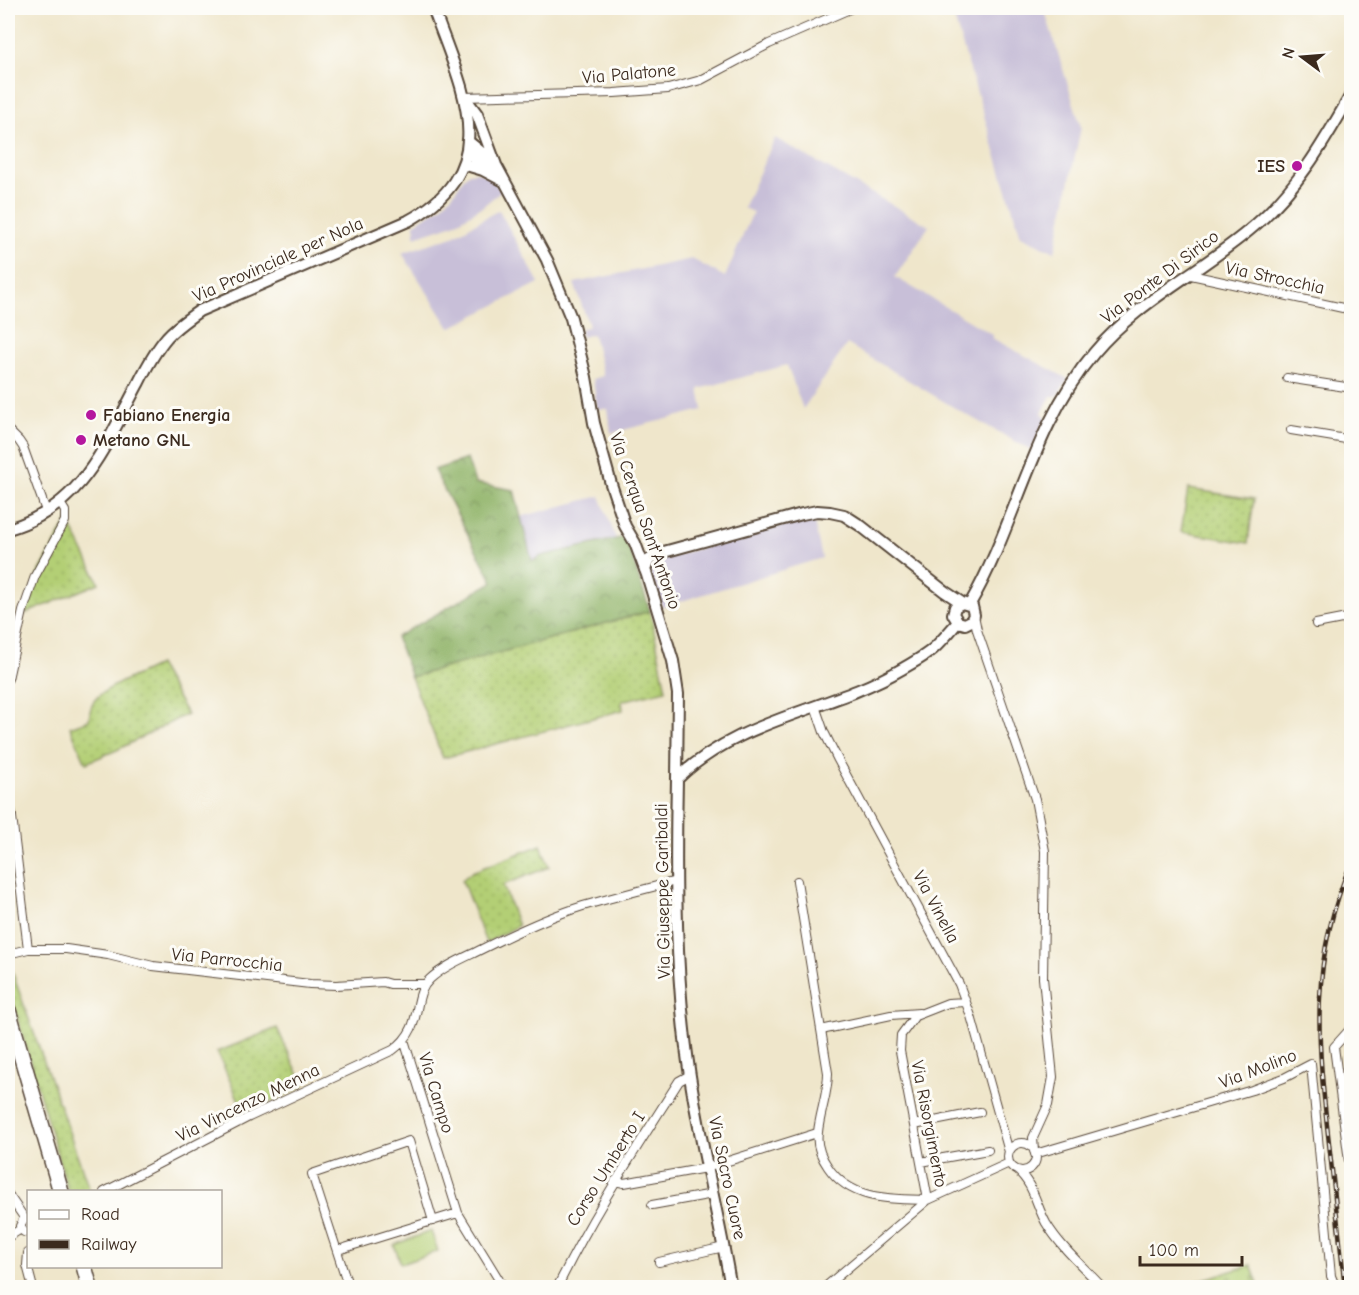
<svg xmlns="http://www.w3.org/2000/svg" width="1359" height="1295" viewBox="0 0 1359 1295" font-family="'Comic Neue',sans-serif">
  <defs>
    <pattern id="grass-dots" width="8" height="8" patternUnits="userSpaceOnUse" patternTransform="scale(1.5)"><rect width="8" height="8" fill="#b3cf75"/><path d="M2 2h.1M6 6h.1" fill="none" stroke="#9bb265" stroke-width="1.8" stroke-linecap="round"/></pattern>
    <pattern id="forest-crowns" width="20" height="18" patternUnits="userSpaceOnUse" patternTransform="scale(1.5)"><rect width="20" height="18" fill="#8eb266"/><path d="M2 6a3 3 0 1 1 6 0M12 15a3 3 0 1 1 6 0" fill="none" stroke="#759153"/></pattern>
    <pattern id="cemetery-stones" width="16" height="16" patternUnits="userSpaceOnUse" patternTransform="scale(1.5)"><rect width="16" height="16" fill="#b3cf75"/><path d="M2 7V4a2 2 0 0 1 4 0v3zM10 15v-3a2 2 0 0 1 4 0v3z" fill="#9bb265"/></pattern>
  </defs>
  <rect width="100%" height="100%" fill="#fdfcf7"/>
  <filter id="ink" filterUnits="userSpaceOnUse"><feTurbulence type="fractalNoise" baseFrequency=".0167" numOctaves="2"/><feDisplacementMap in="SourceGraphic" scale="12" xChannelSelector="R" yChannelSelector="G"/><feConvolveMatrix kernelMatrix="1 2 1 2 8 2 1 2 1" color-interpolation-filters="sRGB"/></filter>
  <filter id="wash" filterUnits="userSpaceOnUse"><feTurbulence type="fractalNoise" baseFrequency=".008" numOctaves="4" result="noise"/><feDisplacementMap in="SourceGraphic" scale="24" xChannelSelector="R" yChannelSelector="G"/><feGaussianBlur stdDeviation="1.35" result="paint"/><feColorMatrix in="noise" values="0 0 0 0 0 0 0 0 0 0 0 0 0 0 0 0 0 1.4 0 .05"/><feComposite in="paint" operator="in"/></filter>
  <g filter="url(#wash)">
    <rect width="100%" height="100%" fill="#efe6cb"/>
    <path fill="#c8bfd8" d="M951 8H1044L1081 127 1055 252 1021 236Z
      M775 138 929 226 895 277 993 335 992 338 1068 379 1057 396H1051L1042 413 1047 418 1031 450 965 414 847 344 803 409 787 365 699 389 703 410 611 433 608 409H597L593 379 603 376 593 334 582 337 580 329 589 326 574 283 692 259 725 277 753 212 743 208Z
      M477 172 492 178 501 191 482 207 454 224 415 237V223L441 207 453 194 463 179 469 173Z
      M499 210 539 283 450 328 402 253 453 236Z
      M600 496 616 539 541 556 532 561 520 517Z
      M813 517 822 558 662 607 649 572 655 562 661 559Z"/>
    <path fill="url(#grass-dots)" stroke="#777c4a" stroke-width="1.5" d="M1188 489 1254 499 1248 543 1181 532Z
      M68 520 99 583 25 614 37 576Z
      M650 611 666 690 622 701 623 710 443 758 411 677Z
      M158 665 187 714 117 750 86 763 70 727 89 720C90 713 90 706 94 701 102 688 143 673 158 665Z
      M541 845 549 867 503 885 518 926 486 943 462 880 472 872Z
      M8 960 90 1191H68L8 986Z
      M277 1028 304 1086 245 1114 217 1052Z"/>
    <path fill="url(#forest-crowns)" stroke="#646e42" stroke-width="1.5" d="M467 459 475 483 514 490 532 561 541 556 625 537 650 611 411 677 396 637 493 582 434 470Z"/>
    <path fill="url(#cemetery-stones)" stroke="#777c4a" stroke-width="1.5" d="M1251 1265 1259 1287H1178Z"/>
    <path fill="#b3cf75" stroke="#777c4a" stroke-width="1.5" d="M431 1231 438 1251 401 1264 394 1245Z"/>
  </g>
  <g filter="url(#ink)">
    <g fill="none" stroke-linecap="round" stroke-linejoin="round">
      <defs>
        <path id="street" d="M464 97 614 93 668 89 701 80 769 44 852 8
          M1191 275 1352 310
          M1287 378 1352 388
          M8 430 19 441 23 447 46 511
          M1291 430 1352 440
          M974 615 977 630 1035 799 1045 851 1043 978 1053 1077 1048 1105 1033 1138 1034 1151
          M1316 624 1352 617
          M8 679 23 611 35 576 65 521V511L60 503
          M815 706 824 732 837 758 959 984 971 1016 1009 1152
          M8 784 28 949
          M797 881 828 1073C828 1094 820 1112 818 1132 816 1144 821 1157 828 1167 851 1201 891 1199 928 1200
          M8 954 28 949H66L108 955 153 966 310 984 336 985 383 982 390 984H424
          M1352 1027 1334 1047 1352 1184
          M821 1030 891 1015 919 1013
          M404 1040 458 1213 504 1288
          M914 1125 980 1112
          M1008 1157a14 14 0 1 1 28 0a14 14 0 1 1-28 0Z
          M1035 1154 1252 1090 1284 1078 1311 1064 1331 1276 1336 1288
          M921 1162 988 1150
          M1017 1170C1034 1185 1036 1205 1046 1223 1061 1248 1084 1267 1103 1288
          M615 1181 624 1183 706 1168 817 1133
          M104 1192 249 1117 393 1050C426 1026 410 997 430 979 444 966 464 958 482 949 514 933 548 917 583 906 614 897 645 889 676 881
          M8 1194 25 1219
          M928 1200 900 1051 901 1035 915 1016 948 1003 966 1002
          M652 1205 713 1194
          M28 1219 23 1220 20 1226 24 1232 28 1233
          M8 1237 21 1229
          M338 1250 458 1213
          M28 1253 27 1265 33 1288
          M659 1262 724 1247
          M349 1288 312 1174 409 1141 433 1221
          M557 1288C592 1215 636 1149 679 1081L690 1075
          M824 1288 928 1200 1009 1163"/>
        <path id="secondary" d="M466 99 477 114 496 165 547 260 571 318 586 377 594 423 611 484 625 526 635 543 647 575 673 661 678 694 677 779
          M469 142 491 160
          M467 152 490 171
          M463 164 483 170 504 181
          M8 529C83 507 104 447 138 384 146 368 155 351 167 337 176 327 188 319 199 311L408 221C506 167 462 89 433 8
          M645 570 649 560 660 553 802 514 817 511 830 512 844 515 861 526 944 591 962 603 972 606 974 615 971 621 965 624 958 622 953 614 955 607 962 603
          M970 604C1017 523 1032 426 1094 353 1136 302 1202 271 1253 227 1297 190 1324 142 1352 93
          M731 1288C719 1217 701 1147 690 1076 675 979 675 878 677 779 739 718 830 711 902 669 912 663 924 657 933 649 942 641 950 631 958 622"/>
        <path id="highway" d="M8 1010 61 1192
          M84 1266 90 1288"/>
      </defs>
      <use href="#street" stroke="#564638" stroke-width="10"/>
      <use href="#secondary" stroke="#564638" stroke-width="14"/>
      <use href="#highway" stroke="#564638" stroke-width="18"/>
      <use href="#street" stroke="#fff" stroke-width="8"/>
      <use href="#secondary" stroke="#fff" stroke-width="10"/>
      <use href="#highway" stroke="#fff" stroke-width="15"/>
      <defs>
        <path id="rail" d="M1345 1288C1340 1239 1334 1191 1329 1143 1317 1039 1309 960 1352 861"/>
      </defs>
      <use href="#rail" stroke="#3b2a1e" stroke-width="4.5"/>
      <use href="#rail" stroke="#fdfcf7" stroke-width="2" stroke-dasharray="7" stroke-linecap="butt"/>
    </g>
  </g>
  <g fill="#b5179e" stroke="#fdfcf7" stroke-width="2">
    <circle cx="1297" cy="166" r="6"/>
    <circle cx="91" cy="415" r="6"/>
    <circle cx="81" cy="440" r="6"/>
  </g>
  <g text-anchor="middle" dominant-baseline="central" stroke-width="6" stroke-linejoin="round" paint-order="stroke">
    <g font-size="18" fill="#3b2a1e" stroke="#fdfcf7">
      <text transform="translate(629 74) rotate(-5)">Via Palatone</text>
      <text transform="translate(278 260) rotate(-24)">Via Provinciale per Nola</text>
      <text transform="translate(1160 277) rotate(-37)">Via Ponte Di Sirico</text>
      <text transform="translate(1275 278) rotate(12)">Via Strocchia</text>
      <text transform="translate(645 521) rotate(71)">Via Cerqua Sant'Antonio</text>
      <text transform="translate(663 891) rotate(-91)">Via Giuseppe Garibaldi</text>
      <text transform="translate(936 907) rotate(62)">Via Vinella</text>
      <text transform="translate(227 960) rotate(6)">Via Parrocchia</text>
      <text transform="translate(1258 1069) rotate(-21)">Via Molino</text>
      <text transform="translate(436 1093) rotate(73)">Via Campo</text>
      <text transform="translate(248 1103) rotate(-26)">Via Vincenzo Menna</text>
      <text transform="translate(929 1124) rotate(79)">Via Risorgimento</text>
      <text transform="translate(606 1169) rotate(-58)">Corso Umberto I</text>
      <text transform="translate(727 1178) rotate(78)">Via Sacro Cuore</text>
    </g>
    <g font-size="18" font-weight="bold" fill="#3b2a1e" stroke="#fdfcf7" text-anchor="start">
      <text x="1285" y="166" text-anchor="end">IES</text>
      <text x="103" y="415">Fabiano Energia</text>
      <text x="93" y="440">Metano GNL</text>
    </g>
  </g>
  <rect width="1359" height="1295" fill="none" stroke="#fdfcf7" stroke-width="30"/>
  <rect x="27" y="1190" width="195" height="78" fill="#fdfcf7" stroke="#afa8a0" stroke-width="1.5"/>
  <rect x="39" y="1210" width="30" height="9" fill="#ffffff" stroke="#afa8a0" stroke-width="1.5"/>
  <text x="81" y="1220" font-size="18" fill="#3b2a1e">Road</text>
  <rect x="39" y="1240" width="30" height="9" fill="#3b2a1e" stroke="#afa8a0" stroke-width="1.5"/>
  <text x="81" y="1250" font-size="18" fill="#3b2a1e">Railway</text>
  <g transform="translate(1302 57) rotate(286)" stroke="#fdfcf7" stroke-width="4.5" paint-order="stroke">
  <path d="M0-4.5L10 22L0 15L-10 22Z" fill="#3b2a1e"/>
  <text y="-9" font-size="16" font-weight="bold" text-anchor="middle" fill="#3b2a1e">N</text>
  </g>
  <path d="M1140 1256v9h102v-9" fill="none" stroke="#3b2a1e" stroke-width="3"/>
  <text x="1149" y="1256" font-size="18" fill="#3b2a1e" stroke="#fdfcf7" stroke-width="4.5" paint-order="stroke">100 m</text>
</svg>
